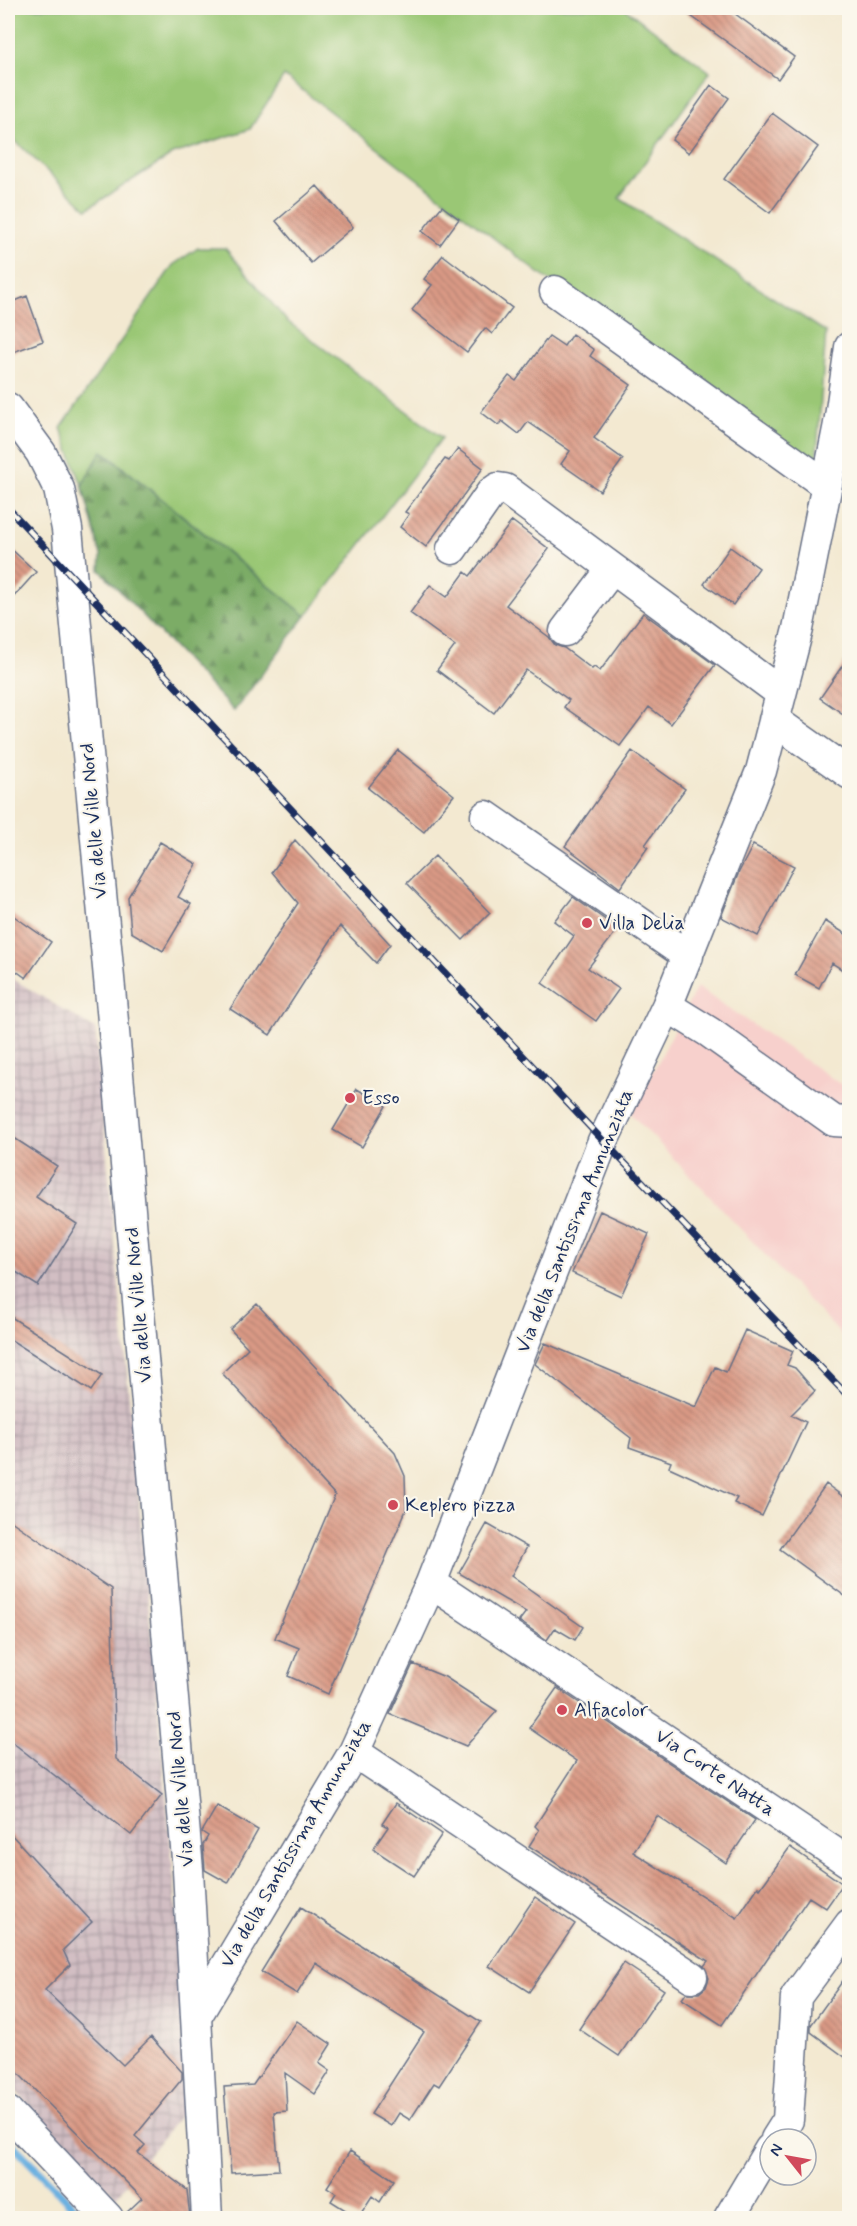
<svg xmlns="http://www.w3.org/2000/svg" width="857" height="2226" viewBox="0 0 857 2226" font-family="Mynerve,sans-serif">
  <defs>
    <pattern id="industrial-grid" width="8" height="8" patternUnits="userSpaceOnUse" patternTransform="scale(1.5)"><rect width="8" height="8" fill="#d2bec3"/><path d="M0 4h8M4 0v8" fill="none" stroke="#aa9ba2"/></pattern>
    <pattern id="forest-firs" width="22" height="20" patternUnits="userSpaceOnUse" patternTransform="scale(1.5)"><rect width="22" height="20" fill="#7bac66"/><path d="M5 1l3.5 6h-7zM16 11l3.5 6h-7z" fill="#648c57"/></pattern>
    <pattern id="building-back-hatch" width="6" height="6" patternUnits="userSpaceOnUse" patternTransform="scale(1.5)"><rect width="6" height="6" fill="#da9a85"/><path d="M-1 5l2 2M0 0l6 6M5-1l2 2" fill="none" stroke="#b07e70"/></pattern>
  </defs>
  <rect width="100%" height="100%" fill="#fbf7ec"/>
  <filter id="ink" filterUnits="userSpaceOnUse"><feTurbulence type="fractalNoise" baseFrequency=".0167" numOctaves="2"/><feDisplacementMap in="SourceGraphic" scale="12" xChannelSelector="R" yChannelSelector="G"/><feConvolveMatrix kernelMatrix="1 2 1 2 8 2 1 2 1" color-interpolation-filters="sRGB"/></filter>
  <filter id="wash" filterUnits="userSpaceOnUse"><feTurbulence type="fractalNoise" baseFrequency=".008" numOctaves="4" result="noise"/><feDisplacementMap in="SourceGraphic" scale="24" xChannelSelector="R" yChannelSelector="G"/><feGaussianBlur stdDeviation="1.35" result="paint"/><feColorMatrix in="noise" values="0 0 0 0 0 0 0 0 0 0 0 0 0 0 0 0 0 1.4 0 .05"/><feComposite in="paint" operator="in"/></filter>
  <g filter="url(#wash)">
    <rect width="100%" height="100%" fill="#f3e9d1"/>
    <path fill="#f7d0cc" d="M697 987 849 1090V1343L631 1114Z"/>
    <path fill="url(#industrial-grid)" d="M8 976 95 1029 194 2097 116 2197 8 2083Z"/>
    <path fill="#9ac774" stroke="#5a7b69" stroke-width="1.5" d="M8 8H624L710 72 619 198 826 332 816 465 544 277 284 76 250 129 173 154 87 209 8 134Z
      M198 248H225L287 321 442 438 306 616 103 451 82 485 61 428 173 265Z"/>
    <path fill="url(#forest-firs)" stroke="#4b6e62" stroke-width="1.5" d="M102 451 306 616 234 711 100 570 101 555 82 485Z"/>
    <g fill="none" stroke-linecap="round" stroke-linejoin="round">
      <path stroke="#6ab0e0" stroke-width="8" d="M8 2140 84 2218"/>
    </g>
    <g id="blocks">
      <path fill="url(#building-back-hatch)" d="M680 8H727L794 57 778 79Z
        M711 85 729 98 689 153 672 140Z
        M772 113 818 147 770 213 724 179Z
        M317 186 353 227 311 263 276 221Z
        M442 206 459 219 440 245 422 231Z
        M443 255 512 308 492 334 485 328 467 352 412 310 432 285 424 279Z
        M27 296 43 341 8 354V304Z
        M572 334 594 350 590 356 631 385 594 438 623 459 600 491 561 464 570 451 528 422 519 434 502 421 498 425 481 412 509 376 516 381 549 336 564 346Z
        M458 449 483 468 426 547 400 527 409 514 405 512 445 459 449 461Z
        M512 521 549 549 506 605 549 637 555 645 564 648 592 669 594 667 600 671 643 613 715 665 671 724 649 707 620 746 564 707 569 700 526 670 494 713 437 670 455 646 410 613 430 585 447 597 465 572 470 576Z
        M8 546 36 572 8 603Z
        M730 547 759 568 733 605 704 584Z
        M849 656V718L820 698Z
        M398 750 454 795 424 832 368 788Z
        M632 751 685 789 645 845 648 847 620 888 565 846Z
        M295 840 390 944 376 963 340 926 270 1035 230 1009 298 903 272 872Z
        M160 842 197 864 178 897 191 904 163 951 131 932 128 897Z
        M753 845 794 866 758 936 721 917 739 872Z
        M435 856 490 913 463 940 407 883Z
        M573 897 618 929 588 968 619 989 596 1021 542 983 574 936 554 921Z
        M8 912 51 942 26 978 8 965Z
        M825 921 849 936V974L832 963 819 988 795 975Z
        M357 1089 386 1106 362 1147 333 1130Z
        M8 1134 57 1166 36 1197 77 1224 38 1286 8 1267Z
        M600 1211 649 1234 621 1296 572 1273Z
        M257 1304 395 1453 405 1476 406 1510 328 1694 288 1676 299 1648 275 1638 335 1495 222 1373 248 1348 230 1329Z
        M8 1315 102 1375 91 1391 8 1338Z
        M745 1330 793 1351 787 1365 795 1368 815 1391 791 1415 806 1422 762 1516 734 1503 737 1498 669 1467 671 1462 629 1447 631 1438 535 1364 545 1343 696 1407 715 1367 726 1372Z
        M826 1484 849 1501V1599L780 1549Z
        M8 1519 111 1589 116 1759 162 1795 131 1835 8 1739Z
        M487 1524 527 1547 511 1576 583 1627 575 1640 555 1628 547 1640 519 1621 526 1612 459 1573Z
        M413 1664 445 1677 497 1711 466 1746 390 1714Z
        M557 1688 755 1820 726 1863 657 1816 633 1852 737 1918 758 1887 760 1889 790 1847 843 1884 826 1908 809 1897 722 2025 682 1999 686 1993H699L706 1987 709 1978 704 1966 708 1961 529 1846 539 1830 535 1826 577 1761 529 1728Z
        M396 1803 442 1834 414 1876 373 1849 388 1827 382 1824Z
        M217 1806 258 1830 228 1883 205 1870 203 1845 208 1836 202 1832Z
        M8 1831 92 1922 63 1950 70 1965 45 1990 123 2065 151 2037 182 2072V2079L135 2136 145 2145 138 2153 187 2190 190 2218H125V2214L142 2198 8 2063Z
        M535 1897 575 1924 529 1992 489 1966Z
        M301 1907 481 2022 439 2086 434 2083 410 2120 399 2113 391 2126 371 2114 424 2032 316 1963 297 1994 261 1972Z
        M624 1963 664 1990 619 2056 579 2029Z
        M849 1972V2060L811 2032V2025Z
        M297 2021 331 2044 319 2063 330 2071 315 2094 285 2073 287 2111 274 2112 279 2170 231 2173 224 2087 253 2085Z
        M350 2151 394 2180 380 2202 372 2196 358 2218 331 2201 336 2193 327 2187Z"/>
    </g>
  </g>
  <g filter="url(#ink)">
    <use href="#blocks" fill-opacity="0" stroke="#677086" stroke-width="1.5"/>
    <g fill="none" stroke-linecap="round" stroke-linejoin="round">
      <defs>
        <path id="minor" d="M555 291 826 485
          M8 408 41 453 59 489 67 529 120 1096 188 1870 207 2218
          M452 549 491 493 498 488 505 489 781 693
          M565 631 612 569
          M774 720 850 774
          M486 816 688 956
          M667 1006 709 1032 834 1121 850 1122
          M431 1583 850 1863
          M354 1752 692 1977
          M196 2017 354 1752 431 1583 603 1141 667 1006 761 771 798 629 839 424 850 347
          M8 2112 108 2218
          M776 2139 788 2120 796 1997 850 1924
          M729 2218 770 2149"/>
      </defs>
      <use href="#minor" stroke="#677086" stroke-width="33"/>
      <use href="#minor" stroke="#fff" stroke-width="30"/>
      <defs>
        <path id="rail" d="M8 508 591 1128 850 1398"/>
      </defs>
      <use href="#rail" stroke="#1b2f5e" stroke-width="7"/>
      <use href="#rail" stroke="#fbf7ec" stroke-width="4.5" stroke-dasharray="14" stroke-linecap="butt"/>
    </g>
  </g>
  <g fill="#d1495b" stroke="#fbf7ec" stroke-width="2">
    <circle cx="587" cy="923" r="6"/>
    <circle cx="350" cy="1098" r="6"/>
    <circle cx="393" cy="1505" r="6"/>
    <circle cx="562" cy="1710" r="6"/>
  </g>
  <g text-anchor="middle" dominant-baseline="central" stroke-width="4.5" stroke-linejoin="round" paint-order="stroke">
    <g font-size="20" fill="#1b2f5e" stroke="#fbf7ec">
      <text transform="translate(94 821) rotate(-95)">Via delle Ville Nord</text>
      <text transform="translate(575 1221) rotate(-68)">Via della Santissima Annunziata</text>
      <text transform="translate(139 1305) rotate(-95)">Via delle Ville Nord</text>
      <text transform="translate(715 1773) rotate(34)">Via Corte Natta</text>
      <text transform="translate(181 1789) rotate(-95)">Via delle Ville Nord</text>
      <text transform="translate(296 1844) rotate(-60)">Via della Santissima Annunziata</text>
    </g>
    <g font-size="20" fill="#1b2f5e" stroke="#fbf7ec" text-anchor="start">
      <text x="599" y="923">Villa Delia</text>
      <text x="362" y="1098">Esso</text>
      <text x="405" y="1505">Keplero pizza</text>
      <text x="574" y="1710">Alfacolor</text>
    </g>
  </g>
  <rect width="857" height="2226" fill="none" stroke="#fbf7ec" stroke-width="30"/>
  <g transform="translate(788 2157) rotate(301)"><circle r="28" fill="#fbf7ec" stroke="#a1a7b3" stroke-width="1.5"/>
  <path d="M0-4.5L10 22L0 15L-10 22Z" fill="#d1495b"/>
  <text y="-9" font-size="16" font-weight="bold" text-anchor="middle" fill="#1b2f5e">N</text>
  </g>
</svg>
